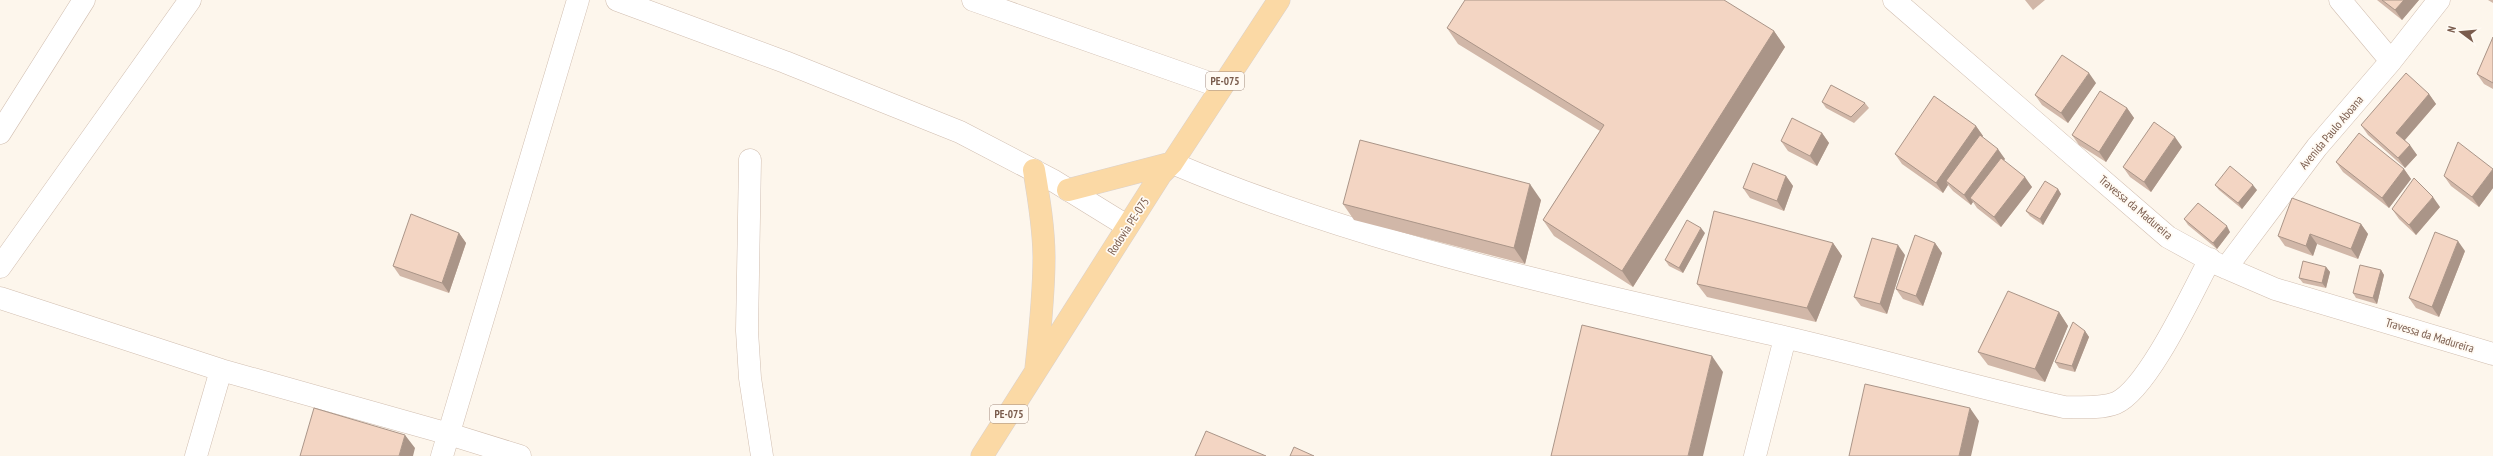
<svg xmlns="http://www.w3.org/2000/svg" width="2493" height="456" viewBox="0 0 2493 456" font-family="'PT Sans Narrow',sans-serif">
  <rect width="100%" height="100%" fill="#fdf6ec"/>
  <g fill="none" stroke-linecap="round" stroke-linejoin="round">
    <defs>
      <path id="street" d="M617 0 785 62 960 132 1054 181 1127 226
        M973 0 1221 87
        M1894 0 2168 237 2217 264 2275 289 2493 354
        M2340 0 2391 61
        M0 133 84 0
        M750 160 747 331 750 378 762 456
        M1172 163C1367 246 1578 290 1784 337 1878 359 1970 386 2064 407 2080 407 2101 409 2116 403 2148 389 2192 293 2210 259
        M0 267 190 0
        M2226 268 2317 147 2391 61 2439 0
        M0 298 221 370 449 434 520 456
        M196 456 221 370
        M442 456 578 0
        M1755 456 1785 338"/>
      <path id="primary" d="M1034 170C1039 199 1044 229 1044 258 1044 295 1040 331 1036 368
        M1068 190 1172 163
        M982 456 1161 174 1172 163 1279 0"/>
    </defs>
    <use href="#street" stroke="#d1beb0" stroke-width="23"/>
    <use href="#primary" stroke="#dad1cd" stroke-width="23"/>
    <use href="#street" stroke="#fff" stroke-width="22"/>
    <use href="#primary" stroke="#fbd9a5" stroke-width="22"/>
  </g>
  <path fill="#d1b7a8" d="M2025 0H2045L2033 10Z
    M2377 0H2419L2402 20Z
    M2488 0H2493V3Z
    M1447 28 1774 31 1785 47 1633 287 1554 236 1543 220 1600 131 1458 44Z
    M2493 37V89L2484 84 2477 74Z
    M2096 83 2068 123 2042 105 2035 95Z
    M2429 94 2436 104 2405 140 2417 155 2405 168 2368 135 2361 125Z
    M1822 102 1865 103 1869 108 1854 123 1826 108Z
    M2127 108 2134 118 2106 162 2079 145 2072 135Z
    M1976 126 1983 136 1982 137 2005 159 2003 160 2032 187 2001 227 1977 208 1973 202 1971 205 1953 191 1948 185 1943 193 1902 164 1895 154Z
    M1822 133 1829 143 1817 166 1788 151 1781 141Z
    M2182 147 2151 192 2130 177 2123 167Z
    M2336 162 2404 169 2411 179 2389 208 2343 172Z
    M1786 176 1793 186 1784 211 1750 198 1743 188Z
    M2444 176 2493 188 2479 207 2451 186Z
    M2215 185 2257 190 2242 209 2219 190Z
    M2058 189 2061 194 2043 225 2030 216 2026 211Z
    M1541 200 1525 264 1354 220 1343 204Z
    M2440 207 2416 235 2399 219 2392 209Z
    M2184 219 2230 232 2217 249 2188 225Z
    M2361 224 2368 234 2358 259 2317 244 2313 256 2285 246 2278 236Z
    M459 233 466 243 449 293 400 276 393 266Z
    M1705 233 1683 273 1669 266 1665 260Z
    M1833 243 1842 256 1816 322 1707 297 1697 284Z
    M1935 243 1942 253 1923 306 1903 299 1896 289Z
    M2465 251 2439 317 2416 308 2409 298Z
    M1905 255 1887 314 1861 306 1854 297Z
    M2326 267 2330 272 2326 288 2303 283 2299 278Z
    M2381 270 2384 275 2377 304 2356 298 2353 293Z
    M2059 312 2068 326 2045 382 1988 365 1978 352Z
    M2085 331 2089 337 2075 372 2059 368 2055 362Z"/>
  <path fill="#aa9588" d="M2404 0H2419L2402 20 2395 10Z
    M1774 31 1785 47 1633 287 1622 271Z
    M2089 73 2096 83 2068 123 2061 113Z
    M2429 94 2436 104 2403 142 2396 133Z
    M2127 108 2134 118 2106 162 2099 152Z
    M1976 126 1983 136 1949 184 1946 181 1948 185 1943 193 1936 183Z
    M1822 133 1829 143 1817 166 1810 156Z
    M2175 137 2182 147 2151 192 2144 182Z
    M2410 145 2417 155 2405 168 2398 158Z
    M1998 149 2005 159 1974 201 1970 198 1973 202 1971 205 1964 195Z
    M2404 169 2411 179 2389 208 2382 198Z
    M2493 169V188L2479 207 2472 197Z
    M1786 176 1793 186 1784 211 1777 201Z
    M2025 177 2032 187 2001 227 1994 217Z
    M1530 184 1541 200 1525 264 1514 248Z
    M2253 185 2257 190 2242 209 2238 203Z
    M2058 189 2061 194 2043 225 2040 219Z
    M2433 197 2440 207 2416 235 2409 225Z
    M2361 224 2368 234 2358 259 2351 249Z
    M2227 226 2230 232 2217 249 2213 243Z
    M1701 228 1705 233 1683 273 1679 268Z
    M459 233 466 243 449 293 442 283Z
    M2310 234 2317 244 2313 256 2306 246Z
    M2458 241 2465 251 2439 317 2432 307Z
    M1833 243 1842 256 1816 322 1807 308Z
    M1935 243 1942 253 1923 306 1916 296Z
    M1898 245 1905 255 1887 314 1880 304Z
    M2326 267 2330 272 2326 288 2322 283Z
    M2381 270 2384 275 2377 304 2373 298Z
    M2059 312 2068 326 2045 382 2035 369Z
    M2085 331 2089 337 2075 372 2072 366Z
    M1712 356 1723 372 1703 456H1688Z
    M1970 408 1979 421 1971 456H1959Z
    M405 435 415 448 413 456H399Z"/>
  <path fill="#f3d5c3" stroke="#aa9588" d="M1465 0H1724L1774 31 1622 271 1543 220 1604 125 1447 28Z
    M2382 0H2404L2395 10Z
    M2493 37V83L2477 74Z
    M2062 55 2089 73 2061 113 2035 95Z
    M2406 73 2429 94 2396 133 2410 145 2398 158 2361 125Z
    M1831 85 1865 103 1851 117 1822 102Z
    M2100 91 2127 108 2099 152 2072 135Z
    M1934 96 1976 126 1936 183 1895 154Z
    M1792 118 1822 133 1810 156 1781 141Z
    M2154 122 2175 137 2144 182 2123 167Z
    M2359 133 2404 169 2382 198 2336 162Z
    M1980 135 1998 149 1964 195 1946 181Z
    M1360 140 1530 184 1514 248 1343 204Z
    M2458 142 2493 169 2472 197 2444 176Z
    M2001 158 2025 177 1994 217 1970 198Z
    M1753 163 1786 176 1777 201 1743 188Z
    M2230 166 2253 185 2238 203 2215 185Z
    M2414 178 2433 197 2409 225 2392 209Z
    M2045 181 2058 189 2040 219 2026 211Z
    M2292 198 2361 224 2351 249 2310 234 2306 246 2278 236Z
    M2198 203 2227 226 2213 243 2184 219Z
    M1714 211 1833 243 1807 308 1697 284Z
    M411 214 459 233 442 283 393 266Z
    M1687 220 1701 228 1679 268 1665 260Z
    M2435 232 2458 241 2432 307 2409 298Z
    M1915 235 1935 243 1916 296 1896 289Z
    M1872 238 1898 245 1880 304 1854 297Z
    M2303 261 2326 267 2322 283 2299 278Z
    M2360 265 2381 270 2373 298 2353 293Z
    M2008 291 2059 312 2035 369 1978 352Z
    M2073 322 2085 331 2072 366 2055 362Z
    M1582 325 1712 356 1688 456H1551Z
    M1865 384 1970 408 1959 456H1849Z
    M314 408 405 435 399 456H300Z
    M1206 431 1266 456H1195Z
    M1294 447 1314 456H1290Z"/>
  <g text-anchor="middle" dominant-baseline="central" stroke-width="3.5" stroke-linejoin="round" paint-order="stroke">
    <g fill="#fffaf3" stroke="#a28b7f" stroke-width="1">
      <rect x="1206" y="72" width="38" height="18" rx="3"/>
      <rect x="990" y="405" width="38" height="18" rx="3"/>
    </g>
    <g font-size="11" font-weight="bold" fill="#7a5c4d">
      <text x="1225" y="81">PE-075</text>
      <text x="1009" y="414">PE-075</text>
    </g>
    <g font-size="12" fill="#7a5c4d" stroke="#fffaf3">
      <text transform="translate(2331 132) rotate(-50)">Avenida Paulo Aboana</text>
      <text transform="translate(2136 207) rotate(40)">Travessa da Madureira</text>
      <text transform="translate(1128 226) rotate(-57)">Rodovia PE-075</text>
      <text transform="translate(2430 335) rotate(17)">Travessa da Madureira</text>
    </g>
  </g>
  <g transform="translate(2461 32) rotate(286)" stroke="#fffaf3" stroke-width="3" paint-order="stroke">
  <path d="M0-3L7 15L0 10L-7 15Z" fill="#7a5c4d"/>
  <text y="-6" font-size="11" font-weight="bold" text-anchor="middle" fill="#7a5c4d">N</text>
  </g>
</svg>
